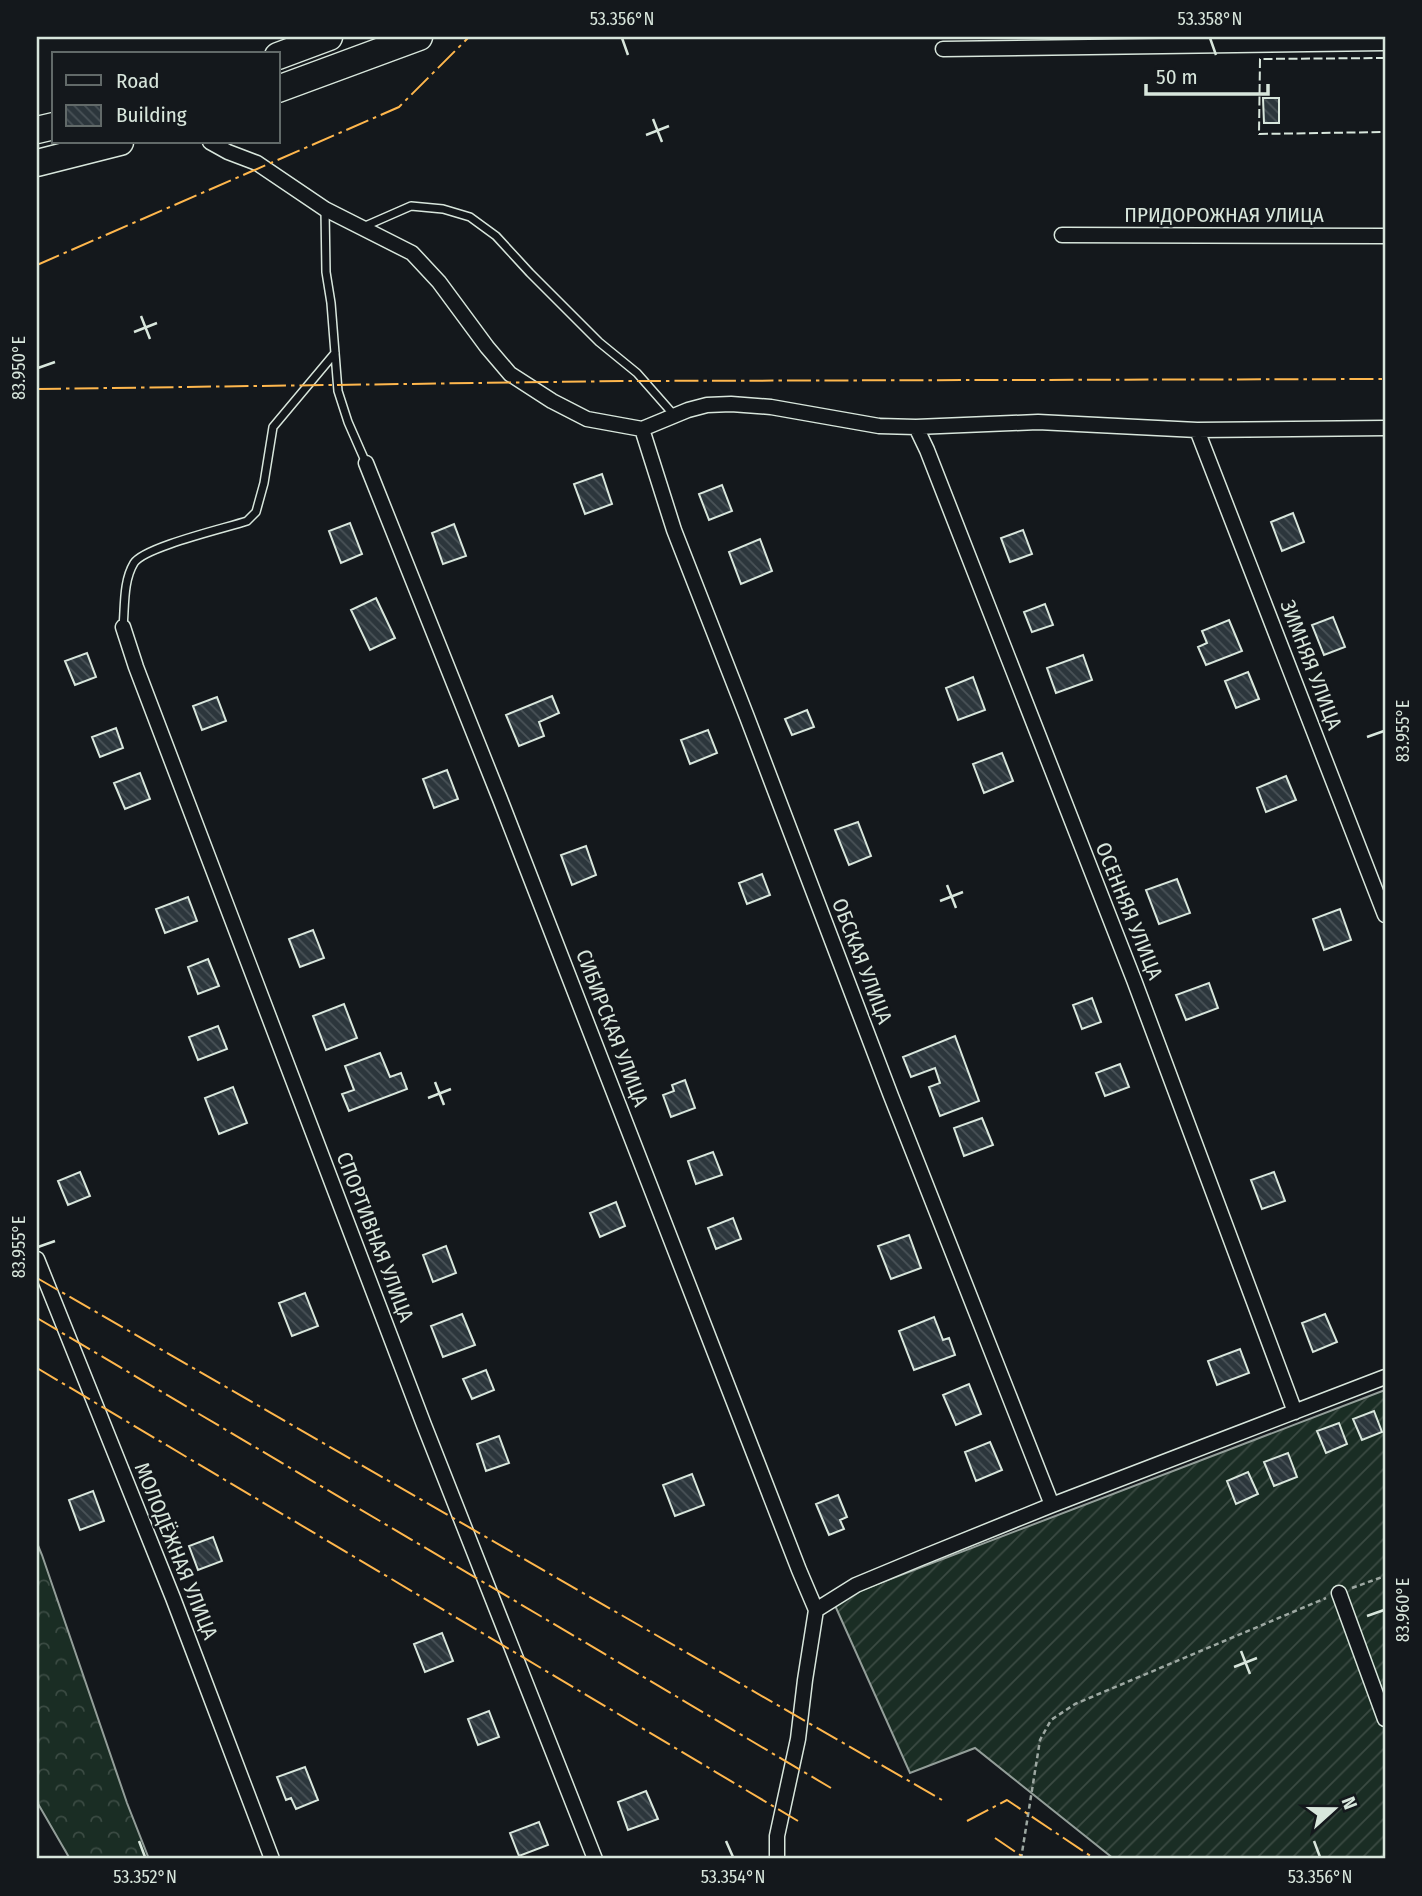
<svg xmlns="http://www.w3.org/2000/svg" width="1422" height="1896" viewBox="0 0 1422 1896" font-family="'Fira Sans Condensed',sans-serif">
  <defs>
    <pattern id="forest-crowns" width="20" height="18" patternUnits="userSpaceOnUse" patternTransform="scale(1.75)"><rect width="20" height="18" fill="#1a2d24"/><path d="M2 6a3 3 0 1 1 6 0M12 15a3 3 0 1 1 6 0" fill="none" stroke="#3b4b43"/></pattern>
    <pattern id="garden-furrows" width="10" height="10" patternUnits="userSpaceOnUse" patternTransform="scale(1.75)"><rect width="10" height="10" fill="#1a2d24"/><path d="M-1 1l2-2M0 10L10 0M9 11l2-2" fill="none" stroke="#3b4b43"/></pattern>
    <pattern id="building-back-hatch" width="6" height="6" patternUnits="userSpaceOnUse" patternTransform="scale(1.75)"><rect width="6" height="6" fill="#2c363c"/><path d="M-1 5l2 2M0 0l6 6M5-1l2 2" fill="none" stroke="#4a5358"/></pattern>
  </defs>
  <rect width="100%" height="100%" fill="#14181c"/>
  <path fill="url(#forest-crowns)" stroke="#939e99" stroke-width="2" d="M37 1543 42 1555 127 1803 149 1859H70L37 1802Z"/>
  <path fill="url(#garden-furrows)" stroke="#939e99" stroke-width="2" d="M1385 1390V1859H1114L975 1748 910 1773 833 1601Z"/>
  <path fill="url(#building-back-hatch)" stroke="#d8e6dc" stroke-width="2" d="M1263 98H1279V123H1264Z
    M602 474 612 504 585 514 574 484Z
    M722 485 732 511 709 520 699 494Z
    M1293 513 1304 542 1282 551 1271 522Z
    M350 523 362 554 341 563 329 531Z
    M454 524 466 556 443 564 432 533Z
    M1023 530 1032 554 1010 562 1001 538Z
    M760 539 772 571 741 584 729 552Z
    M376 598 395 638 370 650 351 610Z
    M1045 604 1053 625 1032 632 1024 612Z
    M1333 617 1345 647 1324 655 1312 625Z
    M1229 620 1242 651 1206 665 1198 647 1207 643 1202 631Z
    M87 653 96 677 75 685 65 661Z
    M1083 655 1092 680 1056 693 1047 668Z
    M1248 672 1259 699 1236 708 1225 681Z
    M973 677 985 710 958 720 946 688Z
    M552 696 559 713 539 722 544 736 519 746 506 715Z
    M217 697 226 721 202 730 193 706Z
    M807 710 814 727 792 735 785 719Z
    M116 728 123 748 100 757 92 737Z
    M708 730 717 753 690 764 681 740Z
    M1002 753 1013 781 984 793 973 764Z
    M447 770 458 799 434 808 423 779Z
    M140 773 150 799 125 809 114 783Z
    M1286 776 1296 800 1266 812 1257 788Z
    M858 822 871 856 849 865 835 830Z
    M586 846 596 875 572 885 561 855Z
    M762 874 770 895 747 904 739 883Z
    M1177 879 1190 913 1159 924 1146 890Z
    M188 897 197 921 165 933 156 909Z
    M1340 909 1351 940 1324 950 1313 919Z
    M313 930 324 958 300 967 289 939Z
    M208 959 219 986 198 994 188 967Z
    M1209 983 1218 1008 1186 1020 1176 995Z
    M1092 998 1101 1022 1082 1029 1073 1005Z
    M344 1004 357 1038 326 1050 313 1016Z
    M218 1026 227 1049 198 1060 189 1037Z
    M955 1036 979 1101 940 1116 929 1087 940 1083 935 1068 911 1077 903 1057Z
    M380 1053 390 1077 401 1073 407 1089 349 1111 342 1094 354 1090 345 1066Z
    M1120 1064 1129 1087 1105 1096 1096 1073Z
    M685 1080 695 1108 671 1117 663 1095 674 1091 672 1085Z
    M233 1087 247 1123 219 1134 205 1098Z
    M982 1118 993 1145 964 1156 954 1128Z
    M713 1152 722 1175 696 1184 688 1161Z
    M80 1172 90 1196 68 1205 58 1181Z
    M1274 1172 1285 1201 1262 1209 1251 1180Z
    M616 1202 625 1226 600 1237 590 1213Z
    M733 1218 741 1239 716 1249 708 1228Z
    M909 1235 921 1268 891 1279 878 1246Z
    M446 1246 456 1273 433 1282 423 1255Z
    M305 1293 318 1326 292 1336 279 1303Z
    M462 1314 475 1345 443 1357 431 1326Z
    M1325 1314 1337 1342 1313 1352 1302 1323Z
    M934 1317 943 1340 949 1338 955 1355 914 1370 899 1331Z
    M1240 1349 1249 1373 1217 1385 1208 1361Z
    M486 1370 494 1390 472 1399 463 1379Z
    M969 1384 981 1414 956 1425 943 1395Z
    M1374 1411 1382 1432 1362 1440 1353 1419Z
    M1339 1423 1347 1444 1326 1453 1317 1431Z
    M499 1436 509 1463 486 1471 477 1444Z
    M990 1442 1002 1470 976 1481 965 1452Z
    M1288 1453 1297 1477 1274 1486 1264 1462Z
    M1248 1472 1258 1494 1236 1504 1227 1481Z
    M692 1474 704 1505 675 1516 663 1485Z
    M93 1491 104 1521 80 1530 69 1500Z
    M838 1495 847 1517 840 1520 844 1529 829 1535 816 1504Z
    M213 1537 222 1561 198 1570 189 1546Z
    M442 1633 453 1661 425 1672 414 1644Z
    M489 1711 499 1737 478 1745 468 1719Z
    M305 1767 318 1800 296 1809 291 1798 286 1800 277 1777Z
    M646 1791 658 1819 628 1830 618 1802Z
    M539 1822 548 1845 519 1856 510 1833Z"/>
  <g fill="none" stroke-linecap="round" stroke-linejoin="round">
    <defs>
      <path id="lane" d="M325 209 326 272 331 303 338 391 348 422 366 463
        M363 227 411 206 443 209 470 217 496 236 530 273 599 342 637 373 674 415
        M123 627C125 606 123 581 134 563 144 547 226 528 247 521L256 512 264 483 273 427 335 353"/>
      <path id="street" d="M943 49 1385 43
        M210 142 228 152 257 163 325 209 412 253 439 282 487 347 510 374 552 401 587 419 642 429 688 410 707 405 731 404 771 407 879 426 916 427 1038 422 1197 430 1385 428
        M1062 235 1385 236
        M916 427 927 450 1134 980 1295 1412
        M642 429 674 530 747 717 891 1096 1052 1505
        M1197 430 1385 915
        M366 463 500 799 799 1570 816 1610
        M123 627 136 667 424 1425 595 1859
        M37 1259 173 1598 272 1859
        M1339 1593 1385 1719
        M777 1859V1836L798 1739 805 1680 816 1610 856 1585 921 1558 1052 1505 1385 1377"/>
      <path id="highway" d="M278 56 329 37
        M278 89 419 37
        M37 130 54 126
        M37 163 120 142"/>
    </defs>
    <use href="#lane" stroke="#d8e6dc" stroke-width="10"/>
    <use href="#street" stroke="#d8e6dc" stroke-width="17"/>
    <use href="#highway" stroke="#d8e6dc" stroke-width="29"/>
    <path stroke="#9da8a2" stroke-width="2.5" stroke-dasharray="5 3.5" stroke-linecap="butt" d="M1352 1588 1385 1576
      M1021 1859 1040 1740 1051 1720 1075 1704 1326 1598"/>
    <use href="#lane" stroke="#14181c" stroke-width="7"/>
    <use href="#street" stroke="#14181c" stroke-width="14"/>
    <use href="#highway" stroke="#14181c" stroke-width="26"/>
    <path stroke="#d8e6dc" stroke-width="2" stroke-dasharray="9 3.5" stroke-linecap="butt" d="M1385 58 1260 59 1259 134 1385 132"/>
    <path stroke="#ffb74d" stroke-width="2" stroke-dasharray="24 5 3.5 5" stroke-linecap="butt" d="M37 265 399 107 469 37
      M37 389 623 381 1385 379
      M37 1278 942 1800
      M37 1318 831 1788
      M37 1368 798 1821
      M967 1821 1007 1800 1095 1859
      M995 1838 1026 1859"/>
  </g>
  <path fill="none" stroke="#d8e6dc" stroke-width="2.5" d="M622 38 628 55M1210 38 1216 55M653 119 662 142M646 135 669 126M141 316 150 339M134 332 157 323M38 368 55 362M1367 737 1384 731M947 885 956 908M940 901 963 892M435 1082 444 1105M428 1098 451 1089M38 1247 55 1241M1367 1616 1384 1610M1241 1651 1250 1674M1234 1667 1257 1658M139 1841 145 1857M726 1841 733 1857M1314 1841 1320 1857"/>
  <g text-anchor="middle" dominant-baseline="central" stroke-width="5" stroke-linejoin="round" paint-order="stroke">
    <g font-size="21" fill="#d8e6dc" stroke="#14181c">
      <text x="1224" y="215">ПРИДОРОЖНАЯ УЛИЦА</text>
      <text transform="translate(1311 665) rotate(69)">ЗИМНЯЯ УЛИЦА</text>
      <text transform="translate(1129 911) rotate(68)">ОСЕННЯЯ УЛИЦА</text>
      <text transform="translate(862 961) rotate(69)">ОБСКАЯ УЛИЦА</text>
      <text transform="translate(612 1028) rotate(69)">СИБИРСКАЯ УЛИЦА</text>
      <text transform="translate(375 1237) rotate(69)">СПОРТИВНАЯ УЛИЦА</text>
      <text transform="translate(176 1551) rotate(68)">МОЛОДЁЖНАЯ УЛИЦА</text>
    </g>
  </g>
  <rect width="1422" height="1896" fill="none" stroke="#14181c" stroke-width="77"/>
  <rect x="52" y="52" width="228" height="91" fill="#14181c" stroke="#626a69" stroke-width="2"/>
  <rect x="66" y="75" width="35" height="10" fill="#14181c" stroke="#626a69" stroke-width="2"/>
  <text x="116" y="88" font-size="21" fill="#d8e6dc">Road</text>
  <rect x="66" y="105" width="35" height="21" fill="url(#building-back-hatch)" stroke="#626a69" stroke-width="2"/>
  <text x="116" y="122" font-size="21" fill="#d8e6dc">Building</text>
  <g transform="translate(1334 1809) rotate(69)" stroke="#14181c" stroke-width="5" paint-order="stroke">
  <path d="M0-5L12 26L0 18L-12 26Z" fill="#d8e6dc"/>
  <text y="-10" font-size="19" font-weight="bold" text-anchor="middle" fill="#d8e6dc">N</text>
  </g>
  <path d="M1146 84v10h122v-10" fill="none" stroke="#d8e6dc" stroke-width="3.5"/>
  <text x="1156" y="84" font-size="21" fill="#d8e6dc" stroke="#14181c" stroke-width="5" paint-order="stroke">50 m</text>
  <rect x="38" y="38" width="1346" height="1819" fill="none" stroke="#d8e6dc" stroke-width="2.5"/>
  <g font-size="18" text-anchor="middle" fill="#d8e6dc">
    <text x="622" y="25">53.356°N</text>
    <text x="1210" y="25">53.358°N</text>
    <text transform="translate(19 368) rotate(-90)" y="6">83.950°E</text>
    <text transform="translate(1403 731) rotate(-90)" y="6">83.955°E</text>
    <text transform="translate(19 1247) rotate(-90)" y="6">83.955°E</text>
    <text transform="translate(1403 1610) rotate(-90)" y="6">83.960°E</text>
    <text x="145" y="1883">53.352°N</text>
    <text x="733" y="1883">53.354°N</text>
    <text x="1320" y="1883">53.356°N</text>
  </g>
</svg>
